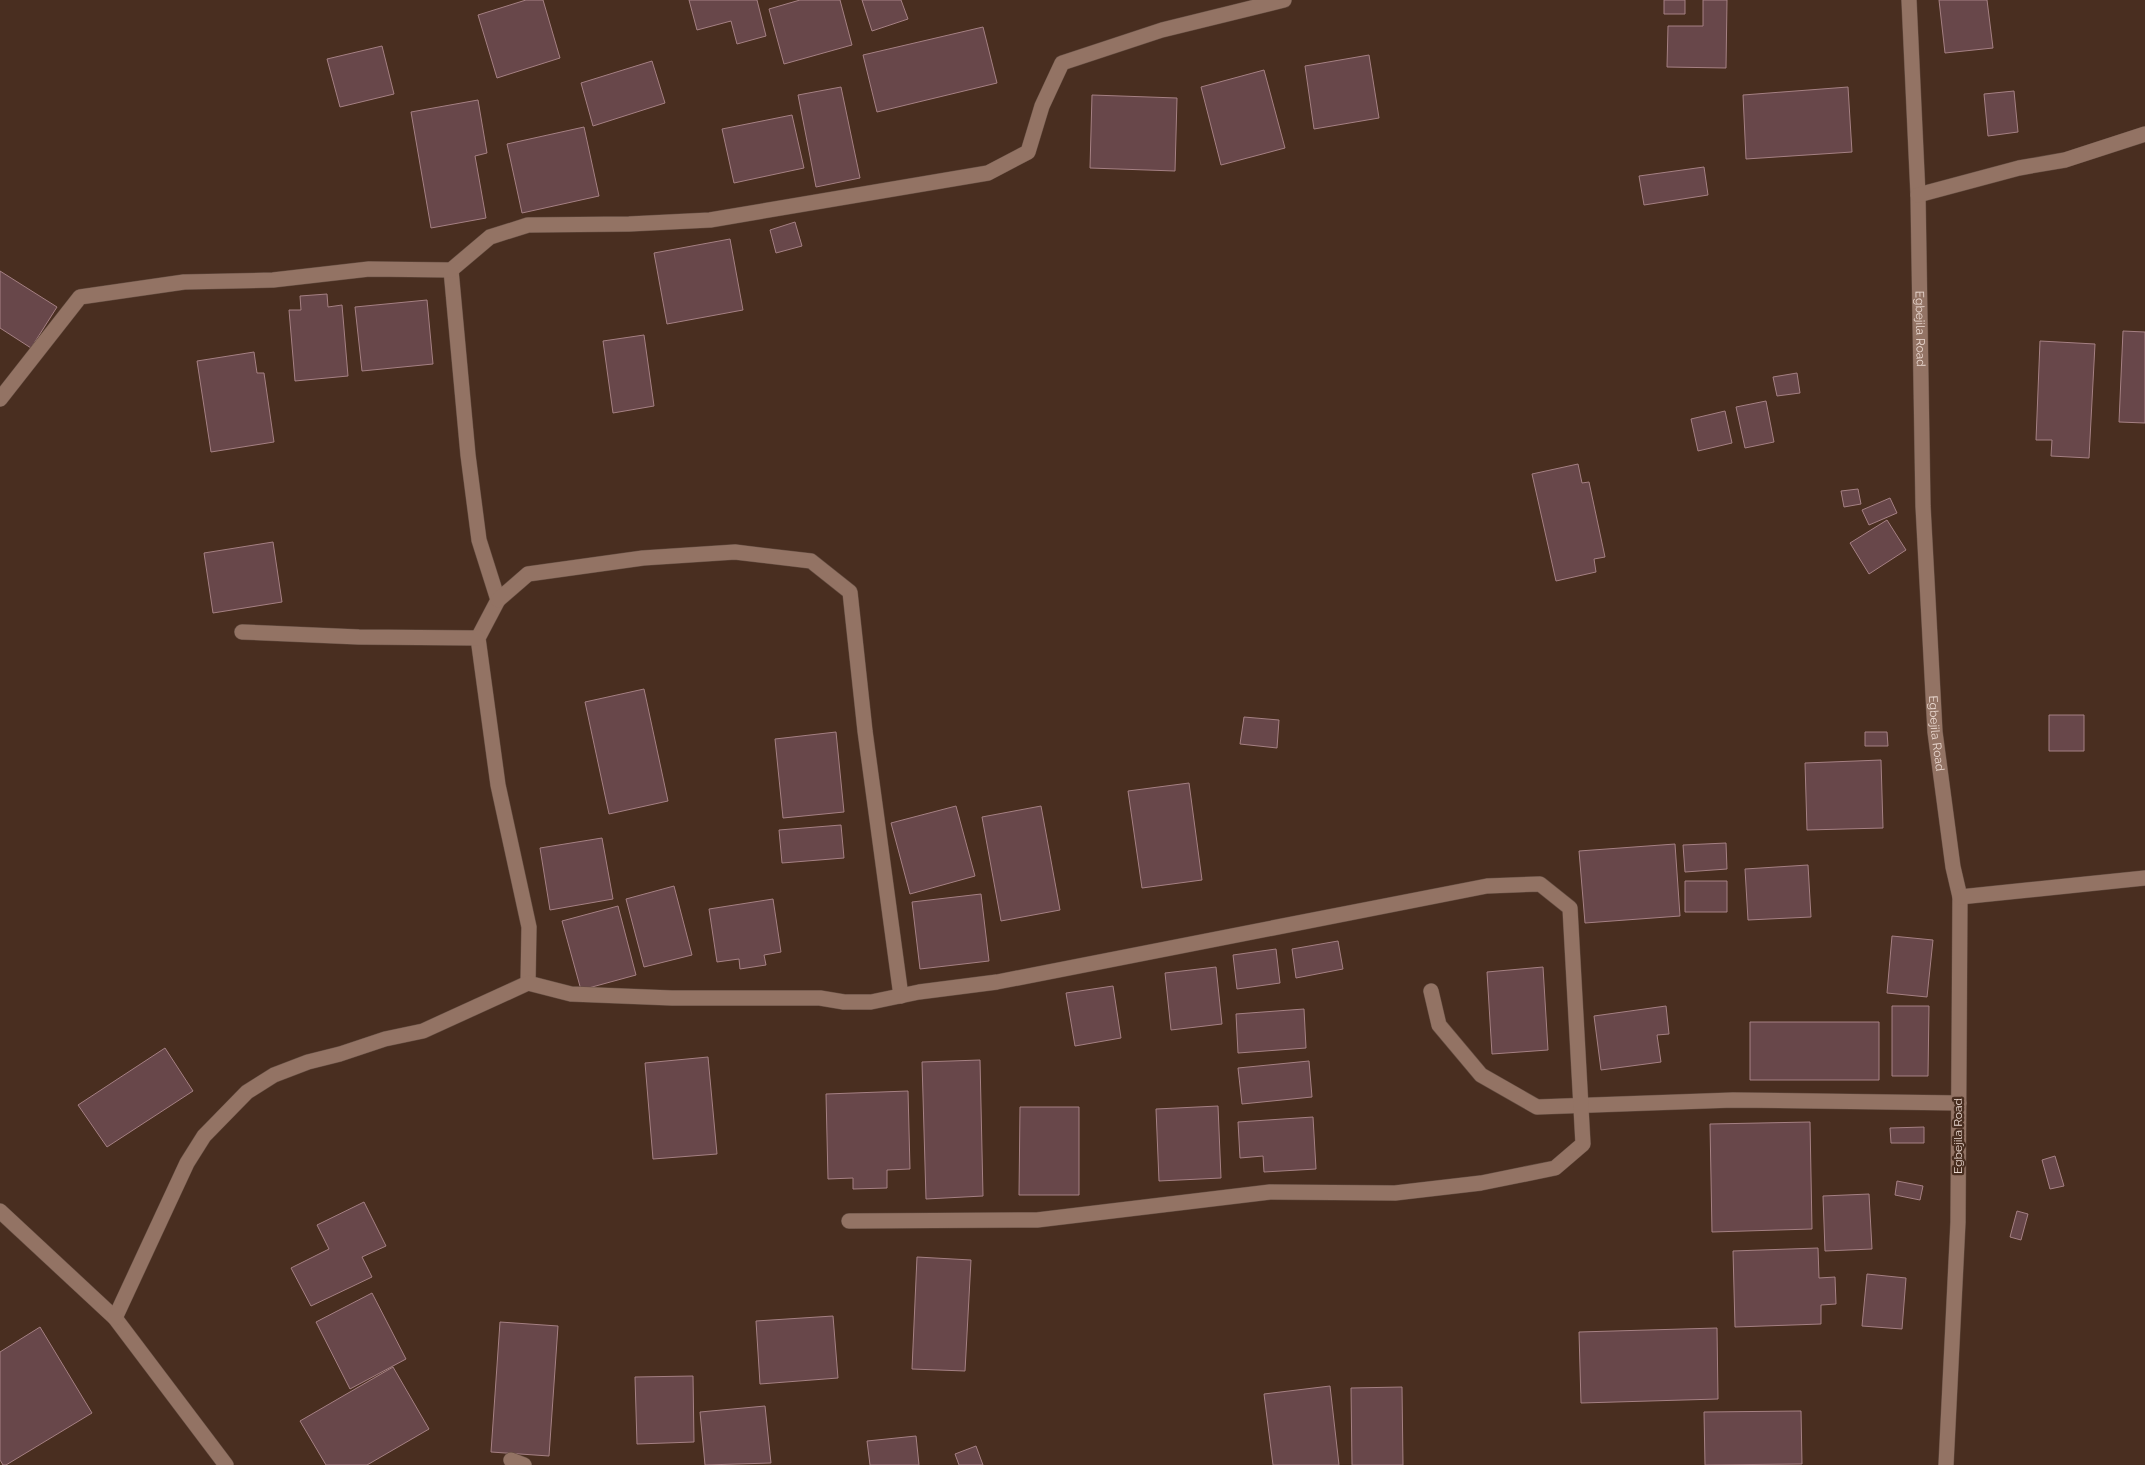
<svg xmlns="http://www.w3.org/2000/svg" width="2145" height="1465" viewBox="0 0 2145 1465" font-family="Raleway,sans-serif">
  <rect width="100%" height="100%" fill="#492e20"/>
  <path fill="#68474a" stroke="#a58083" d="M526 0H543L560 58 497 78 478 15Z
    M689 0H757L766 36 737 44 731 21 697 30Z
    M800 0H840L852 45 784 64 769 9Z
    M862 0H901L908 19 872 31Z
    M1664 0H1685V14H1664Z
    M1703 0H1727L1726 68 1667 67 1668 26H1703Z
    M1939 0H1987L1993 48 1945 53Z
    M983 27 997 83 877 112 863 55Z
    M382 46 394 94 340 107 327 59Z
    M1369 55 1379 118 1314 129 1305 66Z
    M652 61 665 103 593 126 581 83Z
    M1264 70 1285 148 1221 165 1201 87Z
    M841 87 860 178 816 187 798 95Z
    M1848 87 1852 152 1746 159 1743 95Z
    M2014 91 2018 132 1988 136 1984 94Z
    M1092 95 1177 98 1175 171 1090 168Z
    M478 100 487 153 475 156 486 218 431 228 411 112Z
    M792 115 804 168 734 183 722 129Z
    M584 127 599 196 522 213 507 144Z
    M1704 167 1708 195 1644 205 1639 176Z
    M795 222 802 246 776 253 770 230Z
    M730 239 743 310 667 324 654 253Z
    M0 271 57 307 31 348 0 328Z
    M327 294 328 307 342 305 348 376 295 381 289 310H301L300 296Z
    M427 300 433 364 362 371 355 307Z
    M2123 331 2145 332V423L2119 422Z
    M644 335 654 406 613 413 603 341Z
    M2040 341 2095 344 2089 458 2051 456 2052 440H2036Z
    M254 352 257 373H264L274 442 211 452 197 361Z
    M1797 373 1800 393 1777 396 1773 377Z
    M1766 401 1774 442 1745 448 1736 407Z
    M1725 411 1732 443 1698 451 1691 419Z
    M1578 464 1582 483 1589 482 1605 557 1594 559 1596 572 1556 581 1532 474Z
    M1858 489 1861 504 1844 507 1841 491Z
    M1890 498 1897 513 1869 525 1862 510Z
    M1887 520 1906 550 1869 574 1850 543Z
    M273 542 282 602 213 613 204 553Z
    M644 689 668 801 609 814 585 702Z
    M2049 715H2084V751H2049Z
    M1244 717 1279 720 1277 748 1240 744Z
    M836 732 844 812 783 818 775 739Z
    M1865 732H1887L1888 746H1865Z
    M1881 760 1883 828 1807 830 1805 763Z
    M1189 783 1202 880 1142 888 1128 791Z
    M956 806 975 876 910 894 891 823Z
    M1041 806 1060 910 1001 921 982 817Z
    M841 825 844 858 782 863 779 830Z
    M602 838 613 899 550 910 540 848Z
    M1726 843 1727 869 1685 872 1683 845Z
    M1675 844 1680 916 1585 923 1579 851Z
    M1808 865 1811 917 1748 920 1745 869Z
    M1685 881H1727V912H1685Z
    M674 886 692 955 644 967 626 899Z
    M981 894 989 961 920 969 912 902Z
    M773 899 781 952 764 955 766 965 740 969 739 959 717 962 709 909Z
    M618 906 636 975 581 990 562 921Z
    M1892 936 1933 940 1927 997 1887 993Z
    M1338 941 1343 969 1296 978 1292 949Z
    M1276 949 1280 983 1237 989 1233 955Z
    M1216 967 1222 1024 1171 1030 1165 973Z
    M1543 967 1548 1050 1492 1054 1487 972Z
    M1113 986 1121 1038 1075 1046 1066 993Z
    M1666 1006 1669 1034 1657 1035 1661 1062 1601 1070 1594 1016Z
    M1892 1006H1929L1928 1076H1892Z
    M1304 1009 1306 1048 1238 1053 1236 1014Z
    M1750 1022H1879V1080H1750Z
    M165 1048 193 1091 107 1147 78 1105Z
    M708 1057 717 1154 653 1159 645 1063Z
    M980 1060 983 1196 926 1199 922 1062Z
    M1309 1061 1312 1097 1242 1104 1238 1068Z
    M908 1091 910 1169 887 1170V1188L853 1189V1178L828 1179 826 1094Z
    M1218 1106 1221 1178 1159 1181 1156 1109Z
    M1020 1107H1079V1195H1019Z
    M1313 1117 1316 1169 1264 1172 1263 1156 1240 1158 1238 1122Z
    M1810 1122 1812 1229 1712 1232 1710 1124Z
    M1924 1127V1143H1891L1890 1128Z
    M2055 1156 2064 1186 2050 1189 2042 1160Z
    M1897 1181 1923 1186 1920 1200 1895 1195Z
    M1869 1194 1872 1249 1825 1251 1823 1196Z
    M364 1202 386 1246 362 1257 372 1277 311 1306 291 1268 329 1249 317 1225Z
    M2017 1211 2028 1214 2021 1240 2010 1237Z
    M1818 1248 1819 1278 1835 1277 1836 1304 1821 1305V1324L1735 1327 1733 1251Z
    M917 1257 971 1260 965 1371 912 1369Z
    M1867 1274 1906 1278 1902 1329 1862 1326Z
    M372 1293 406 1359 350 1389 316 1322Z
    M833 1316 838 1378 760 1384 756 1321Z
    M500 1322 558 1326 549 1456 491 1452Z
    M40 1327 92 1413 6 1465H3L0 1460V1352Z
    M1717 1328 1718 1399 1581 1403 1579 1332Z
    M393 1367 429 1429 367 1465H326L300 1421Z
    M693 1376 694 1442 637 1444 635 1377Z
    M1330 1386 1339 1465H1273L1264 1394Z
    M1402 1387 1403 1465H1352L1351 1388Z
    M765 1406 771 1463 705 1465 700 1412Z
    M1801 1411 1802 1464 1705 1465 1704 1412Z
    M916 1436 919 1465H870L867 1441Z
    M976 1446 983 1465H959L955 1454Z"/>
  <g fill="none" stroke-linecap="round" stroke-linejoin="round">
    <defs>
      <g id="minor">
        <path id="s1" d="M1909 0 1918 195 1923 506 1935 732 1953 867 1960 897 1958 1222 1946 1465"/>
        <path d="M1918 195 2019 168 2065 160 2145 134"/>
        <path d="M451 270 468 455 479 540 498 600 478 638 498 785 529 927 528 983"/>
        <path d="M0 399 80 297 184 282 273 280 369 269 451 270 490 237 528 225 629 224 710 220 988 173 1028 152 1042 106 1062 63 1162 30 1284 0"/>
        <path d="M498 600 528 574 643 558 735 552 811 561 850 592 865 731 901 996"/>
        <path d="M242 632 359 637 478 638"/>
        <path d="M1960 897 2145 878"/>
        <path d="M1431 991 1439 1025 1481 1075 1537 1107 1733 1100 1959 1103"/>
        <path d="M0 1211 115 1318 226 1465"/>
        <path d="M115 1318 187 1163 204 1136 247 1092 274 1075 308 1062 340 1054 385 1039 423 1031 528 983 571 994 672 998H820L844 1002H871L919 992 997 982 1487 886 1540 884 1570 908 1583 1144 1555 1168 1481 1183 1395 1193 1270 1192 1037 1220 849 1221"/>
        <path d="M511 1460 524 1465"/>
      </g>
    </defs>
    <use href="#minor" stroke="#634c40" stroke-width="16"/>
    <use href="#minor" stroke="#937364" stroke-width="15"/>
  </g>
  <g text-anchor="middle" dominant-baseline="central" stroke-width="4.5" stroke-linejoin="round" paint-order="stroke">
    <g font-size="12" fill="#ead8d0" stroke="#492e20">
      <text stroke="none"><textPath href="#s1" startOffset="329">Egbejila Road</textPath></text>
      <text stroke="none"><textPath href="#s1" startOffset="734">Egbejila Road</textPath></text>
      <text transform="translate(1958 1136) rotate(-90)">Egbejila Road</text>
    </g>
  </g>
</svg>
